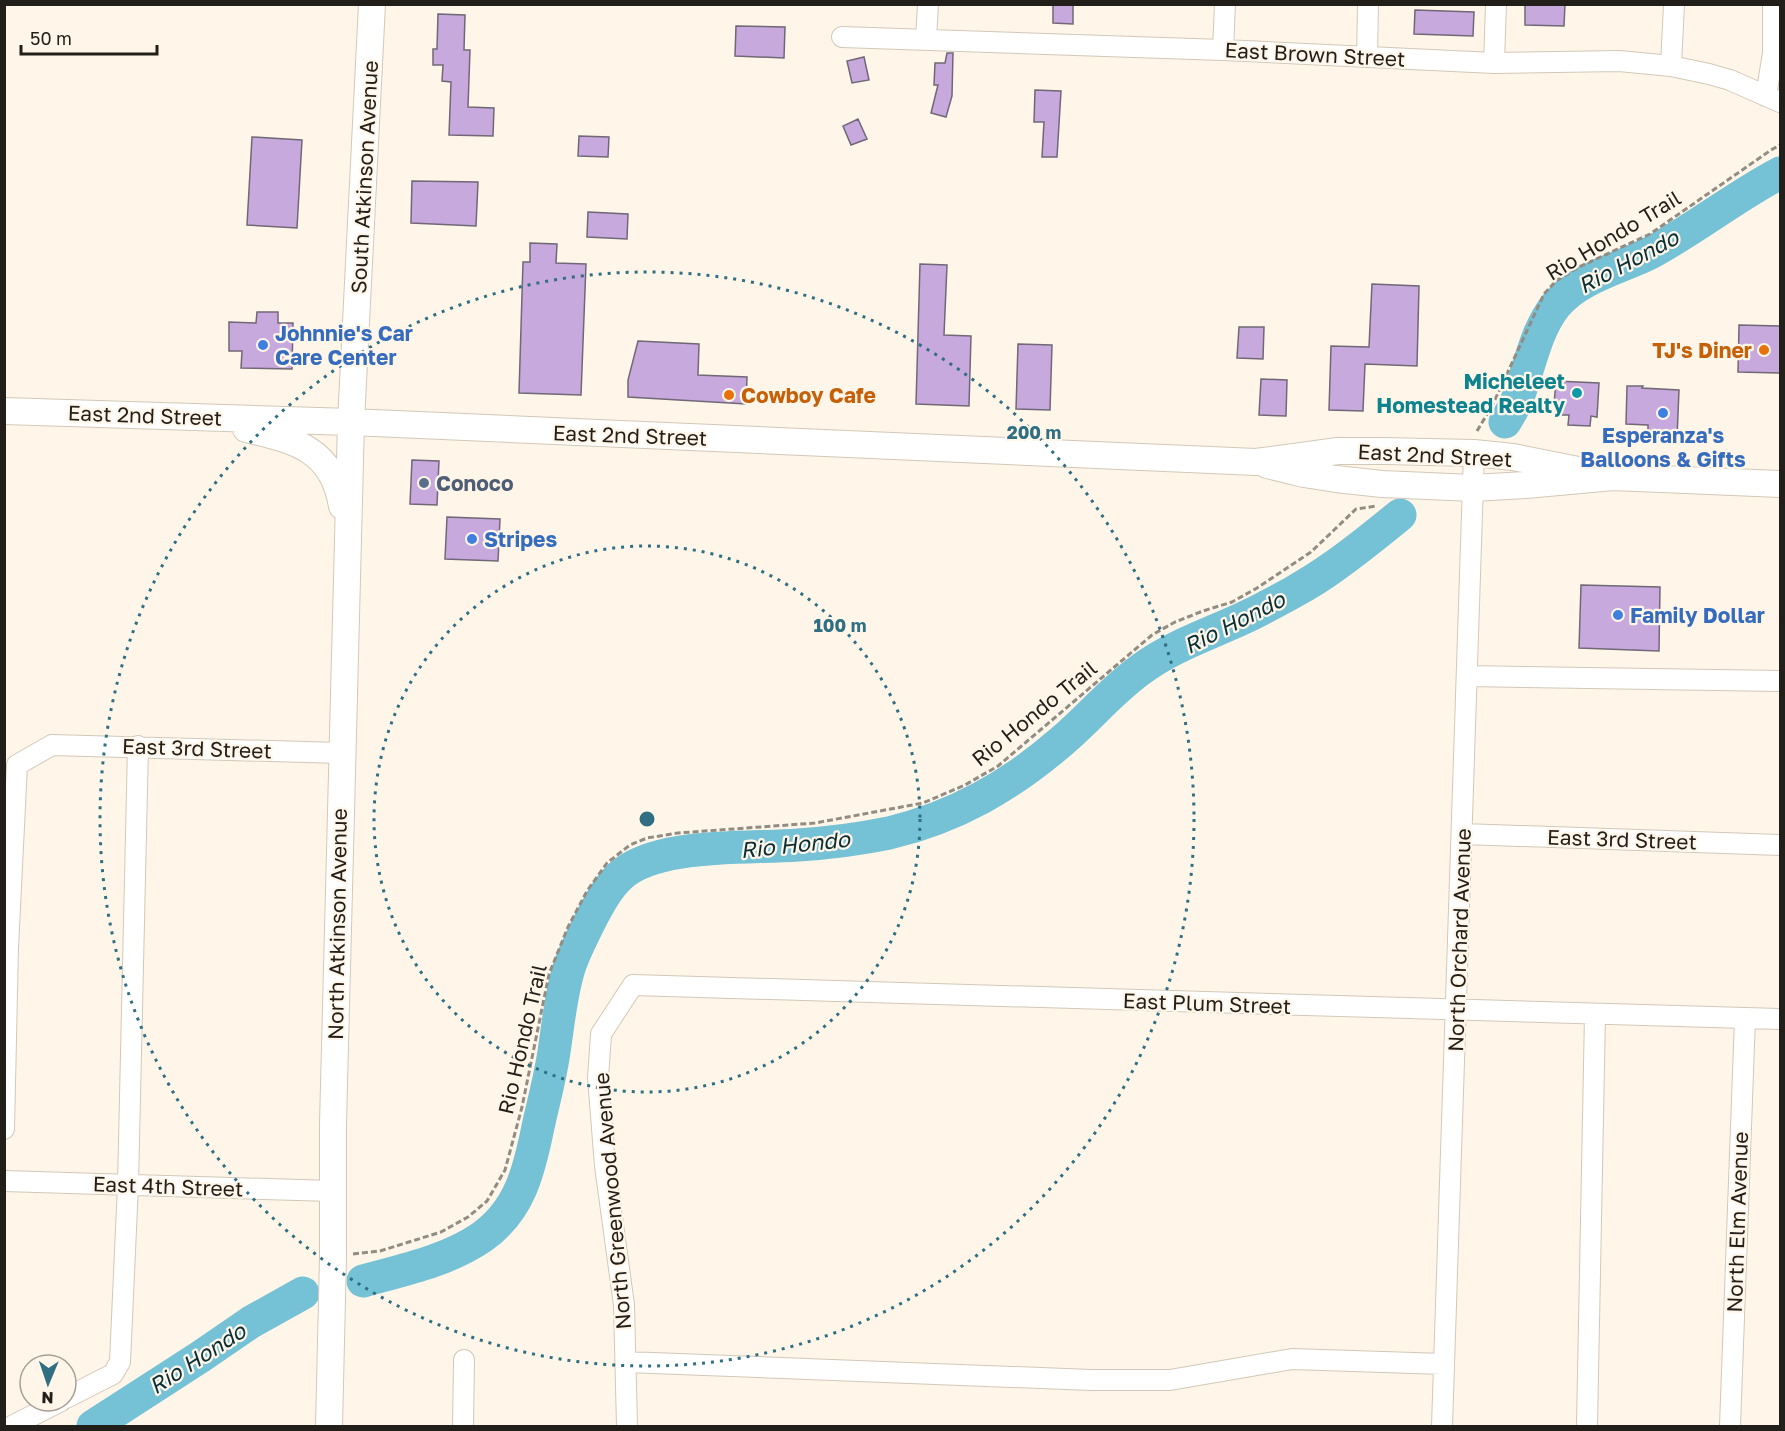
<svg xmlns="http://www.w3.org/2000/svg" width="1785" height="1431" viewBox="0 0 1785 1431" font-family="'Golos Text',sans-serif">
  <rect width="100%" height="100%" fill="#fff6e9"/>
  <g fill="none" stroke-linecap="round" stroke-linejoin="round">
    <path stroke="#75c1d5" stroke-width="33" d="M1505 422C1510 414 1515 406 1518 397 1530 367 1535 331 1556 305 1579 277 1621 268 1652 252 1696 228 1736 196 1780 173
      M363 1281C403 1270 447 1261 482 1237 520 1210 529 1171 538 1127 543 1104 549 1082 553 1058 558 1028 560 997 569 968 575 950 584 933 592 917 600 902 608 887 620 876 656 842 750 849 798 845 828 843 860 839 889 833 956 817 1010 786 1062 741 1089 718 1111 691 1140 670 1174 644 1216 632 1254 613 1281 599 1308 585 1333 567 1356 551 1378 533 1400 515
      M93 1426 200 1357 251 1322 303 1293"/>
  </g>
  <path fill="#c7a9de" stroke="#706876" stroke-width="1.5" d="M1053 4H1073V24L1053 23Z
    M1525 4H1565L1564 26 1525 25Z
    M1415 10 1474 12 1473 36 1414 34Z
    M438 14 465 15 464 50H470L468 107 494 108 493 136 449 135 451 82 442 81 443 65H433V49H437Z
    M736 26 785 27 784 58 735 56Z
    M947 53H953L952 96 946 117 931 113 938 85H934L935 63H945Z
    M864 57 869 80 852 83 847 61Z
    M1035 90 1061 91 1057 157H1042L1044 122H1034Z
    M858 119 867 139 851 145 843 126Z
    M579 136 609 137 608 157 578 156Z
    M252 137 302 140 297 228 247 225Z
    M412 181 478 182 476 226 411 223Z
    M588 212 628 214 627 239 587 237Z
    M530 243 557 244 556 263 586 264 581 395 519 393 523 262H530Z
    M920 264 947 265 944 335 971 336 969 406 916 404Z
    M1372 284 1419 286 1417 366 1365 364 1363 411 1329 410 1331 346 1369 347Z
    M257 312H278V323H293L292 369 241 368 242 351H229V322L256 323Z
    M1739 325 1780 326V373L1738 372Z
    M1239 327H1264L1263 359 1237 358Z
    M638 341 699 344 698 375 747 377 746 404 628 397V380Z
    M1018 344 1052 345 1050 410 1016 409Z
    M1261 379 1287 380 1286 416 1259 415Z
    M1556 381 1599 383 1597 417 1591 416 1590 426 1568 425 1569 415H1562L1563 405 1554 404Z
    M1627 386H1643L1642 388 1679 390 1677 438 1648 437V425L1626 424Z
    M412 460 439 461 437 505 410 504Z
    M447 517 500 519 498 561 445 559Z
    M1581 585 1660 587 1659 651 1579 648Z"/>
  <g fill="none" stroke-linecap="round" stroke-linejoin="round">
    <defs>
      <path id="minor" d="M842 37 1223 50 1494 63 1619 61 1671 66 1709 74 1730 80 1780 102
        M926 39 928 4
        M1223 50 1225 4
        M1367 57 1368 4
        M1494 63 1496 4
        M1671 66 1674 4
        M1766 96 1773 53V4
        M1467 676 1780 681
        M1463 834 1780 845
        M4 1129 8 948 17 765 52 745 341 753
        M4 1181 332 1191
        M626 1362 1091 1380H1170L1292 1359 1444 1364
        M66 1398 113 1374 120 1362 128 1185 138 746
        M12 1426 61 1401
        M463 1426 464 1360
        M627 1426 624 1305 605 1166 598 1078 601 1034 633 985 1780 1019
        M1442 1426 1474 453
        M1587 1426 1595 1014
        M1730 1426 1745 1018"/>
      <path id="major" d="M4 411 351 422 1256 462 1338 451H1384L1474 453 1513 457 1613 477
        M246 429C297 441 332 449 342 506
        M1267 465 1304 474 1336 479 1382 484 1473 488 1526 485 1613 477 1780 484
        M329 1426 333 1257V1124L351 422 372 4"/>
    </defs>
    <use href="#minor" stroke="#d2c8b8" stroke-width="22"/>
    <use href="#major" stroke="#d2c8b8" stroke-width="28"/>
    <path stroke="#938c83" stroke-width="3" stroke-dasharray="6 3" stroke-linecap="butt" d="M1477 431 1492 406 1544 294 1556 281 1579 267 1650 234 1771 150 1780 145
      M353 1254 380 1251 441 1232 468 1217 487 1201 505 1170 522 1107 549 974 568 927 587 891 607 863 630 845 647 838 678 833 815 823 923 803 965 785 998 766 1152 635 1175 622 1203 611 1232 602 1257 588 1311 552 1356 509 1377 506"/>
    <use href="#minor" stroke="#fff" stroke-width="20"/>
    <use href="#major" stroke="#fff" stroke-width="26"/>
  </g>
  <g fill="none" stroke="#2f6e83" stroke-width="3" stroke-dasharray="3 6">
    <circle cx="647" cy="819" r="273"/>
    <circle cx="647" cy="819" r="547"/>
  </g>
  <g fill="#3f7fe0" stroke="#fff6e9" stroke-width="2">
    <circle cx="263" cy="345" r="6"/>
    <circle cx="1663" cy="413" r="6"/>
    <circle cx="472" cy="539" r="6"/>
    <circle cx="1618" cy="615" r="6"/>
  </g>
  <g fill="#e8710a" stroke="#fff6e9" stroke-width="2">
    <circle cx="1764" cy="350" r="6"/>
    <circle cx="729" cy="395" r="6"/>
  </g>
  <circle fill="#0f9aa8" stroke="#fff6e9" stroke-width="2" cx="1577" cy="393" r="6"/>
  <circle fill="#5c6f8a" stroke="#fff6e9" stroke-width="2" cx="424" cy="483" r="6"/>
  <g text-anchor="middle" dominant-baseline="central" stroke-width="4.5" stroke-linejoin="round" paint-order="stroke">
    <g font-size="21" fill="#221e19" stroke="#fff6e9">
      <text transform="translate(1315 54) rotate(3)">East Brown Street</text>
      <text transform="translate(364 177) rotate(-87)">South Atkinson Avenue</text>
      <text transform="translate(1613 235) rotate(-31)">Rio Hondo Trail</text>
      <text transform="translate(145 415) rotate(2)">East 2nd Street</text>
      <text transform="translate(630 435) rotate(2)">East 2nd Street</text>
      <text transform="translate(1435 455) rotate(3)">East 2nd Street</text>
      <text transform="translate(1034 713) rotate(-39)">Rio Hondo Trail</text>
      <text transform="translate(197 748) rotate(2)">East 3rd Street</text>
      <text transform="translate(1622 839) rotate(2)">East 3rd Street</text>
      <text transform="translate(337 924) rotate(-89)">North Atkinson Avenue</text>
      <text transform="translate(1459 940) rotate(-88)">North Orchard Avenue</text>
      <text transform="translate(1207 1003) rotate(2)">East Plum Street</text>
      <text transform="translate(522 1039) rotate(-77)">Rio Hondo Trail</text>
      <text transform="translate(168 1186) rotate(2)">East 4th Street</text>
      <text transform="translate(612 1201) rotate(-95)">North Greenwood Avenue</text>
      <text transform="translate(1737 1222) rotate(-88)">North Elm Avenue</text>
    </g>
    <g font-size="21" font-weight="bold" fill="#366cbe" stroke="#fff6e9" text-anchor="start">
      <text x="275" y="333">Johnnie's Car<tspan x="275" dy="24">Care Center</tspan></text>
      <text x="1663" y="435" text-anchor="middle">Esperanza's<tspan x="1663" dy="24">Balloons &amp; Gifts</tspan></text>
      <text x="484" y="539">Stripes</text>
      <text x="1630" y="615">Family Dollar</text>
    </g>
    <g font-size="21" font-weight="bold" fill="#c56008" stroke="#fff6e9" text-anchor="end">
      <text x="1752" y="350">TJ's Diner</text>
      <text x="741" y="395" text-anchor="start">Cowboy Cafe</text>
    </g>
    <g font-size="21" font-weight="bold" fill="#0d838f" stroke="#fff6e9" text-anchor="end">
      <text x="1565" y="381">Micheleet<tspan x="1565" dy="24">Homestead Realty</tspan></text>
    </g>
    <g font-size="21" font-weight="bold" fill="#4e5e75" stroke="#fff6e9" text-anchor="start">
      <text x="436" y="483">Conoco</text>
    </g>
    <g font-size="22" font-style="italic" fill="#082e37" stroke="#fff6e9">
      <text transform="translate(1628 261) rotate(-28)">Rio Hondo</text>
      <text transform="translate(1234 622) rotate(-27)">Rio Hondo</text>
      <text transform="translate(795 844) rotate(-6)">Rio Hondo</text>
      <text transform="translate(197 1358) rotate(-33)">Rio Hondo</text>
    </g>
  </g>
  <circle cx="647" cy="819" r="9" fill="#2f6e83" stroke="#fff6e9" stroke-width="3"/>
  <g font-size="18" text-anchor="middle" font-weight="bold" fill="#2f6e83" stroke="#fff6e9" stroke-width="4.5" stroke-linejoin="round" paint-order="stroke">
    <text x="1034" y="439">200 m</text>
    <text x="840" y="632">100 m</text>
  </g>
  <rect width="1785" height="1431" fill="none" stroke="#221e19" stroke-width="12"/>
  <g transform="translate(48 1383) rotate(182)"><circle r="28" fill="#fff6e9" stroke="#a7a096" stroke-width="1.5"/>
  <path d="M0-4.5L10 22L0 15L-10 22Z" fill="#2f6e83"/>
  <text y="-9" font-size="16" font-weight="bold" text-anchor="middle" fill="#221e19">N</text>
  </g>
  <path d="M21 45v9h136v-9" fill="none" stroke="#221e19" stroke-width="3"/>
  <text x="30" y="45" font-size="18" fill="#221e19" stroke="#fff6e9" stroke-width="4.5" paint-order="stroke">50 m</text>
</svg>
